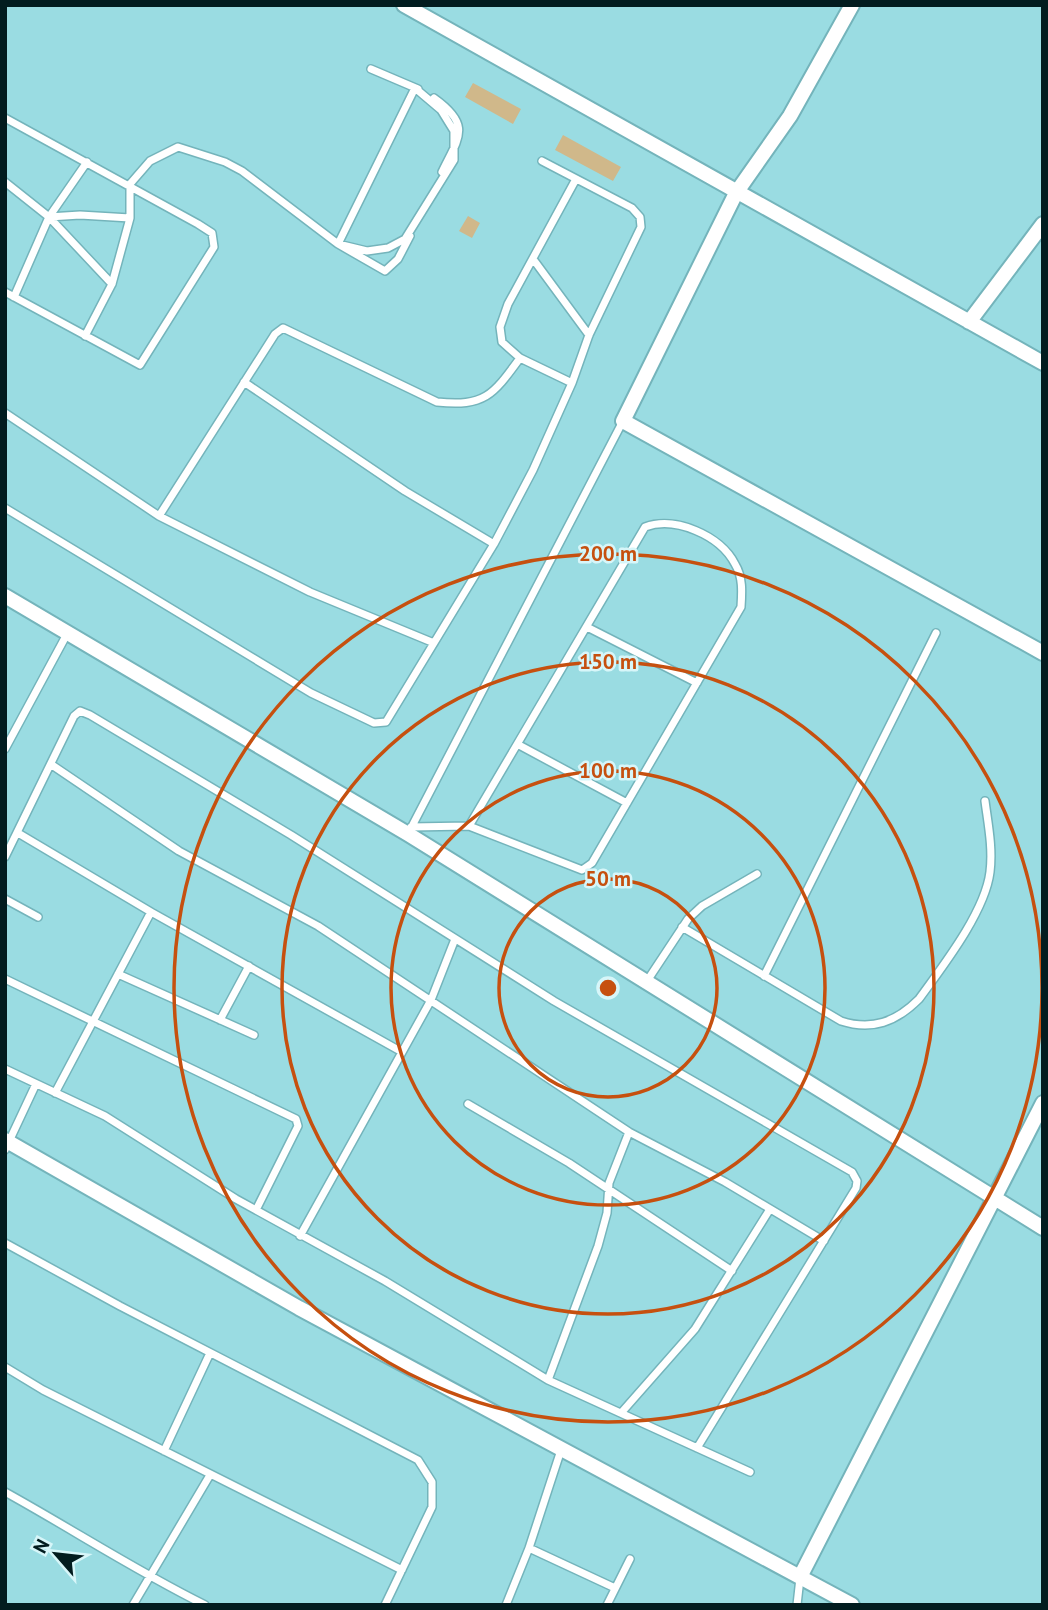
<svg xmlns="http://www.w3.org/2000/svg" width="1048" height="1610" viewBox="0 0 1048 1610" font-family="'PT Sans',sans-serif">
  <rect width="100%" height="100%" fill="#9adce2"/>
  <path fill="#d0b88a" d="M473 83 521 109 513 124 465 97Z
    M563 135 621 167 613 181 555 150Z
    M468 216 480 223 472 238 459 231Z"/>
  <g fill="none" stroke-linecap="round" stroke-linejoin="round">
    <defs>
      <path id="service" d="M371 69 418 89
        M434 98C472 125 459 137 442 172
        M5 118 198 224 212 233 214 247 140 365 5 292
        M5 182 49 217 112 284
        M49 217 80 215 130 218
        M410 236 398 259 385 271 338 244 415 88
        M533 259 589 335
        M14 297 49 217 87 162
        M85 336 112 284 130 218V184L150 161 178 147 225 162 242 171 338 244 367 251 388 248 405 239 454 160V131L441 110 415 88
        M244 382 405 491 494 544
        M572 383 520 358 502 342 500 327 508 304 576 179
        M5 413 159 516 310 592 434 643
        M5 508 311 693 374 723 386 722 494 544 533 470 572 383 589 335 641 227 640 217 632 208 542 161
        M159 516 275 334 283 328 437 402C485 407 493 395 520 358
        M587 627 697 683
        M519 745 627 803
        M5 749 67 634
        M52 765 179 851 318 926 629 1132 725 1182 824 1241
        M411 827 469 826 582 870 592 863 741 607C742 592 743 577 735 564 720 535 675 516 645 527L469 826
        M410 830 623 421
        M18 833 151 912
        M5 857 74 716 80 711 90 715 291 835 554 1001 852 1172 857 1181 856 1188 697 1448
        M5 899 38 917
        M682 927 841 1021C872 1031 896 1022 919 999 943 966 985 912 990 872 993 848 988 824 985 801
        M118 974 254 1035
        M764 976 936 633
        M5 979 296 1119 298 1126 256 1210
        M647 981 688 919 702 906 757 874
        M220 1020 249 966
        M5 1069 105 1116 236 1199 385 1281 548 1380 750 1472
        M55 1093 151 912 402 1052
        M468 1104 569 1163 732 1271
        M5 1150 35 1086
        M300 1236 431 1000 455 939
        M5 1243 120 1306 418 1460 432 1482V1507L385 1605
        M5 1367 43 1390 402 1570
        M548 1380 598 1246 607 1213 609 1183 629 1132
        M621 1413 695 1329 770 1209
        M164 1451 210 1353
        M5 1492C72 1529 136 1571 205 1605
        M529 1548 615 1588
        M133 1605 210 1475
        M506 1605 529 1548 561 1450
        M607 1605 630 1559
        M797 1605 800 1578"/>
      <path id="minor" d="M404 5 1043 363
        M852 5 790 116 736 193 623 421 1043 653
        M969 322 1043 224
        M5 596 408 834 1043 1228
        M5 1140 299 1308 852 1605
        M800 1577 1043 1103"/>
    </defs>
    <use href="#service" stroke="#74b4bb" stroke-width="10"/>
    <use href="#minor" stroke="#74b4bb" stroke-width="18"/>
    <use href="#service" stroke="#fff" stroke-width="7"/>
    <use href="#minor" stroke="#fff" stroke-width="14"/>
  </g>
  <g fill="none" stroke="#c6500f" stroke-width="3.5">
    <circle cx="608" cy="988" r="109"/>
    <circle cx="608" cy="988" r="217"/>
    <circle cx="608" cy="988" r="326"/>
    <circle cx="608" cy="988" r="434"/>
  </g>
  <circle cx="608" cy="988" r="10" fill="#c6500f" stroke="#d7f6f9" stroke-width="3.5"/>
  <g font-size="21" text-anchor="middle" font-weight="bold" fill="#c6500f" stroke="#d7f6f9" stroke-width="5" stroke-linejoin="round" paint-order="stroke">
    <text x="608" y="561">200 m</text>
    <text x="608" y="669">150 m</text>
    <text x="608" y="778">100 m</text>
    <text x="608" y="886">50 m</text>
  </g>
  <rect width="1048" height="1610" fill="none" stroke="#021c1f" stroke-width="14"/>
  <g transform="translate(56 1554) rotate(298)" stroke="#d7f6f9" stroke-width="5" paint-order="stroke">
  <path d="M0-5L12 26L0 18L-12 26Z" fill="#021c1f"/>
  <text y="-10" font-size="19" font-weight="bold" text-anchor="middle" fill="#021c1f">N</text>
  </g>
</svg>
